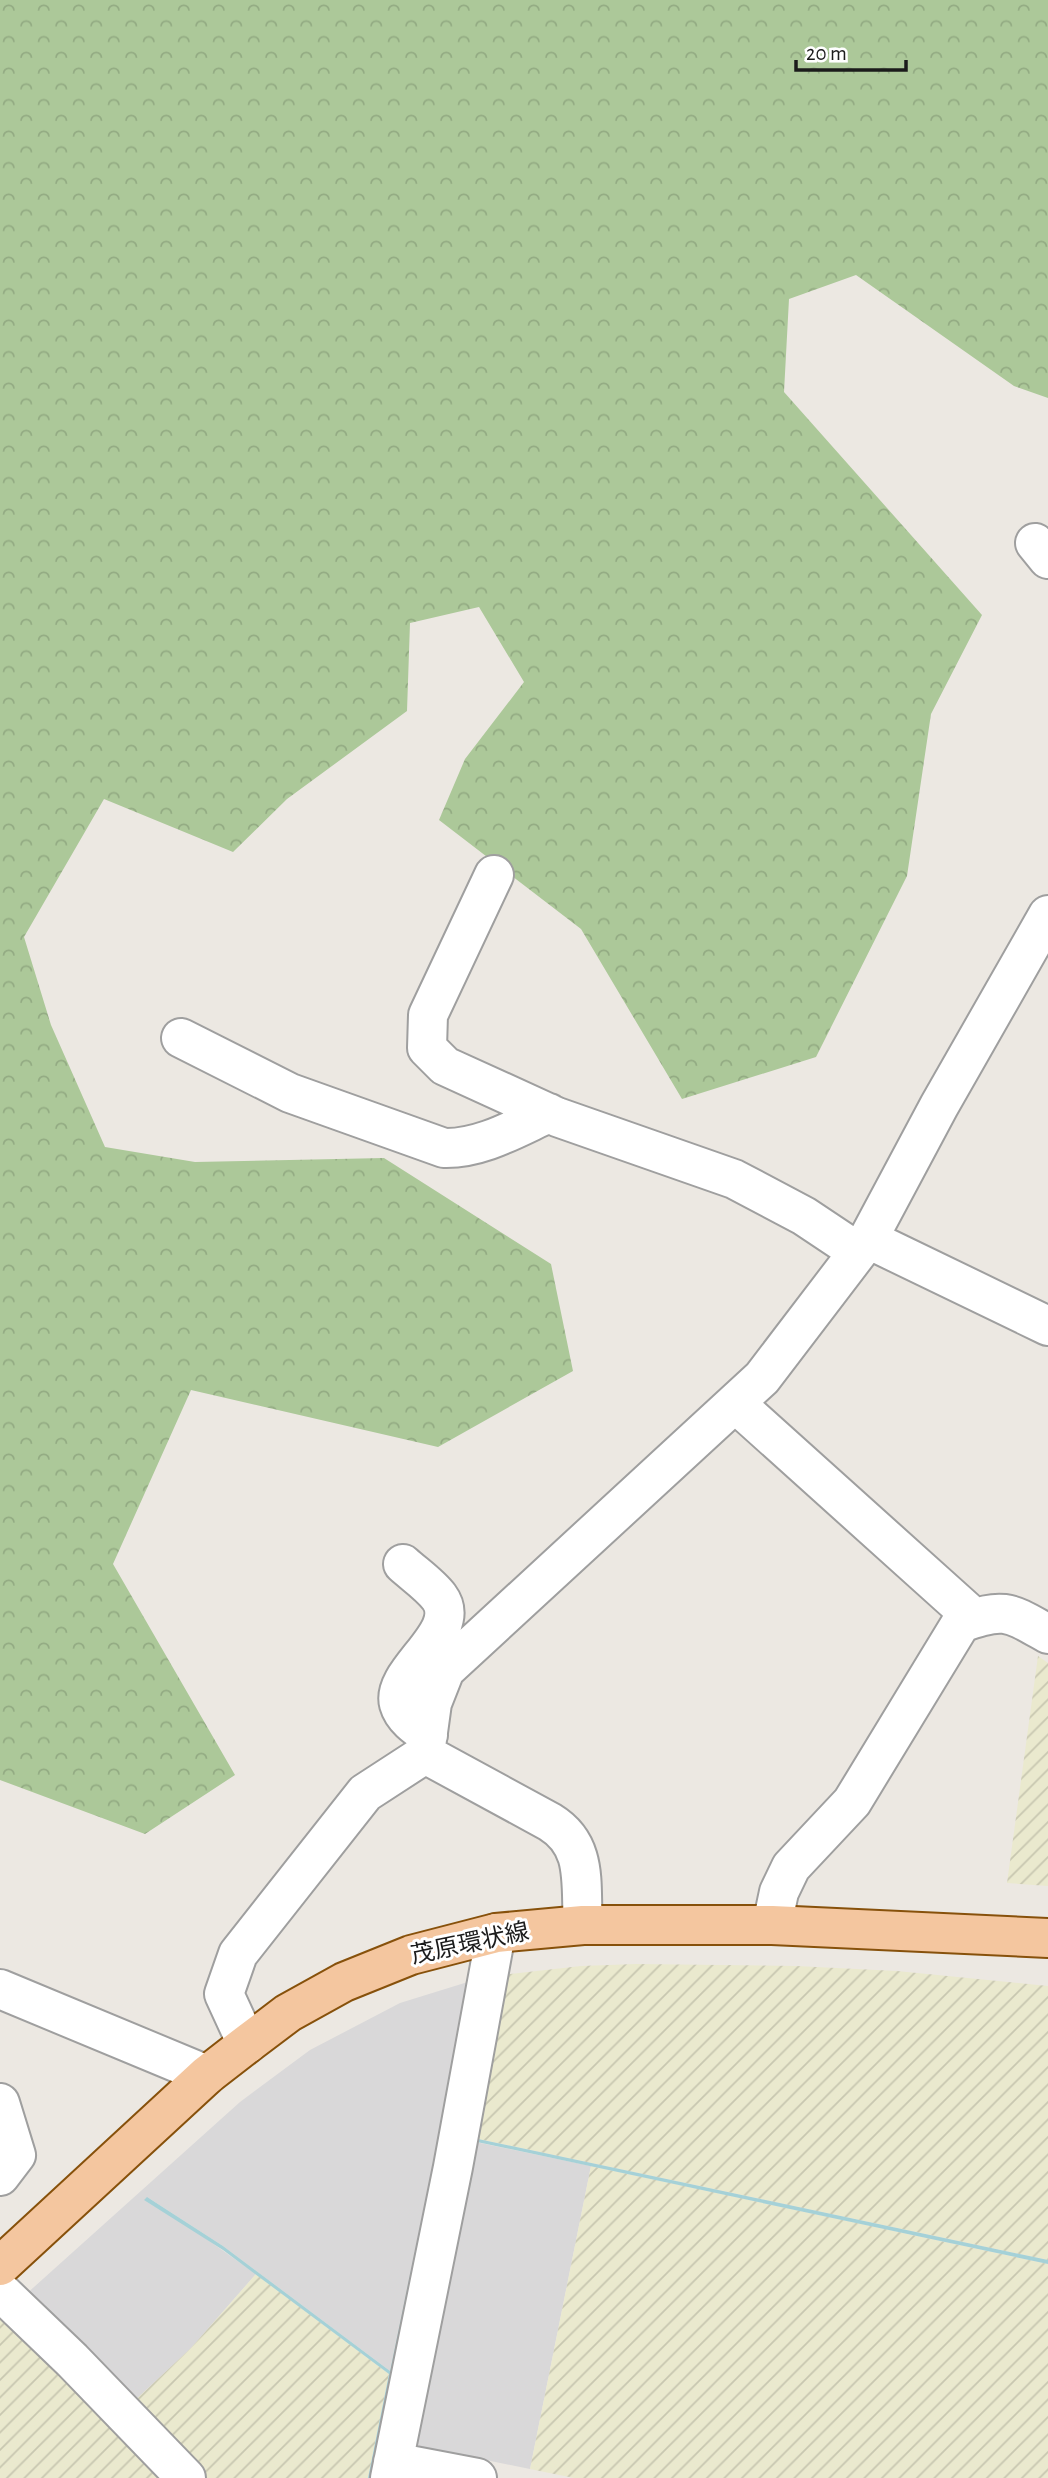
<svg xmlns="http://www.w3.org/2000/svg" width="1048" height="2478" viewBox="0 0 1048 2478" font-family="'Alegreya Sans','Noto Sans JP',sans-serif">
  <defs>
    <pattern id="farmland-furrows" width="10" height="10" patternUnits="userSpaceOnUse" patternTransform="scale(1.75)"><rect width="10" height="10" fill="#eae9ce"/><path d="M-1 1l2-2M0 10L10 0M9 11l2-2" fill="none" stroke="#c8c7b0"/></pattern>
    <pattern id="forest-crowns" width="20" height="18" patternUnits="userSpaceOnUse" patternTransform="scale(1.75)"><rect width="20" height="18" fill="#acc899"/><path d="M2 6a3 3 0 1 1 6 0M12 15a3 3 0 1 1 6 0" fill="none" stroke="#93ab83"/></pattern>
  </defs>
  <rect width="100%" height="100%" fill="#ece8e2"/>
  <path fill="#d9d8d9" d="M471 1981 390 2371 223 2246 147 2197 256 2274 191 2348 130 2405 24 2296 240 2102 310 2050 400 2003Z
    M466 2140 591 2166 530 2469 413 2445Z"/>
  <path fill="url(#farmland-furrows)" d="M1038 1656 1048 1663V1886L1007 1883Z
    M636 1964 796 1966 897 1971 1048 1986V2260L478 2139 477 2142 466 2140 501 1975 581 1966Z
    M591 2166 1048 2264V2478H574L530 2469Z
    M256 2274 389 2374 368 2478H201L130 2405 191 2348Z
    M5 2313 169 2478H0V2318Z"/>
  <path fill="url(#forest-crowns)" d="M0 0H1048V398L1014 386 856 275 789 299 784 392 982 615 931 714 907 876 816 1057 682 1099 581 929 439 820 465 759 524 682 479 607 410 623 407 711 287 799 233 852 104 799 24 937 51 1025 105 1147 195 1162 384 1158 551 1264 573 1371 438 1447 191 1390 113 1564 235 1775 145 1834 0 1780Z"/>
  <path fill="#a5d1d7" d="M470 1988 372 2478H368L389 2374 223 2250 144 2200 147 2197 223 2246 390 2371Z
    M478 2139 1048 2260V2264L477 2142Z"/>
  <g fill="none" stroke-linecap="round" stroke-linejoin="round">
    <defs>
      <path id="minor" d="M1035 543 1048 559
        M494 875 428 1015 427 1048 445 1066 557 1117 734 1179 804 1216 858 1252
        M181 1038 290 1093 444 1148C481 1149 516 1128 549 1113
        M868 1239 1048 1326
        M735 1403 974 1618
        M403 1564C414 1574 430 1585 439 1597 465 1632 390 1671 399 1704 403 1718 416 1727 428 1735
        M425 1754 432 1703 445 1670 762 1378 868 1239 939 1106 1048 915
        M772 1925 779 1892 791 1867 852 1802 961 1623C1005 1607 1009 1612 1048 1634
        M0 1989 207 2075
        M247 2044 224 1994 238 1954 365 1793 425 1754 550 1822C589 1846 580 1885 583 1925
        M0 2103 16 2155 0 2176
        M0 2291 72 2360 186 2478
        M393 2462 477 2478
        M390 2478 453 2167 496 1933"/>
      <path id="major" d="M0 2266 207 2075 247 2044 288 2013 344 1982 411 1955 496 1933 583 1925H772L1048 1938"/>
    </defs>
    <use href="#minor" stroke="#9f9f9f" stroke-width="42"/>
    <use href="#major" stroke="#87510b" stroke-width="42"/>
    <use href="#minor" stroke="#fff" stroke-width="38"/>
    <use href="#major" stroke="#f4c69f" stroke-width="38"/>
  </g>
  <g text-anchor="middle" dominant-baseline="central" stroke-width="6" stroke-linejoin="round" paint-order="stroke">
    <g font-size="24" fill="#1b1b1b" stroke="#fff">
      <text transform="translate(470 1944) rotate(-12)">茂原環状線</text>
    </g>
  </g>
  <path d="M796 60v10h110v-10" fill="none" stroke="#1b1b1b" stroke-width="3.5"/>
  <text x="806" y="60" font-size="21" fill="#1b1b1b" stroke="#ffffff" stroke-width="5" paint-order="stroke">20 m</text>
</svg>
